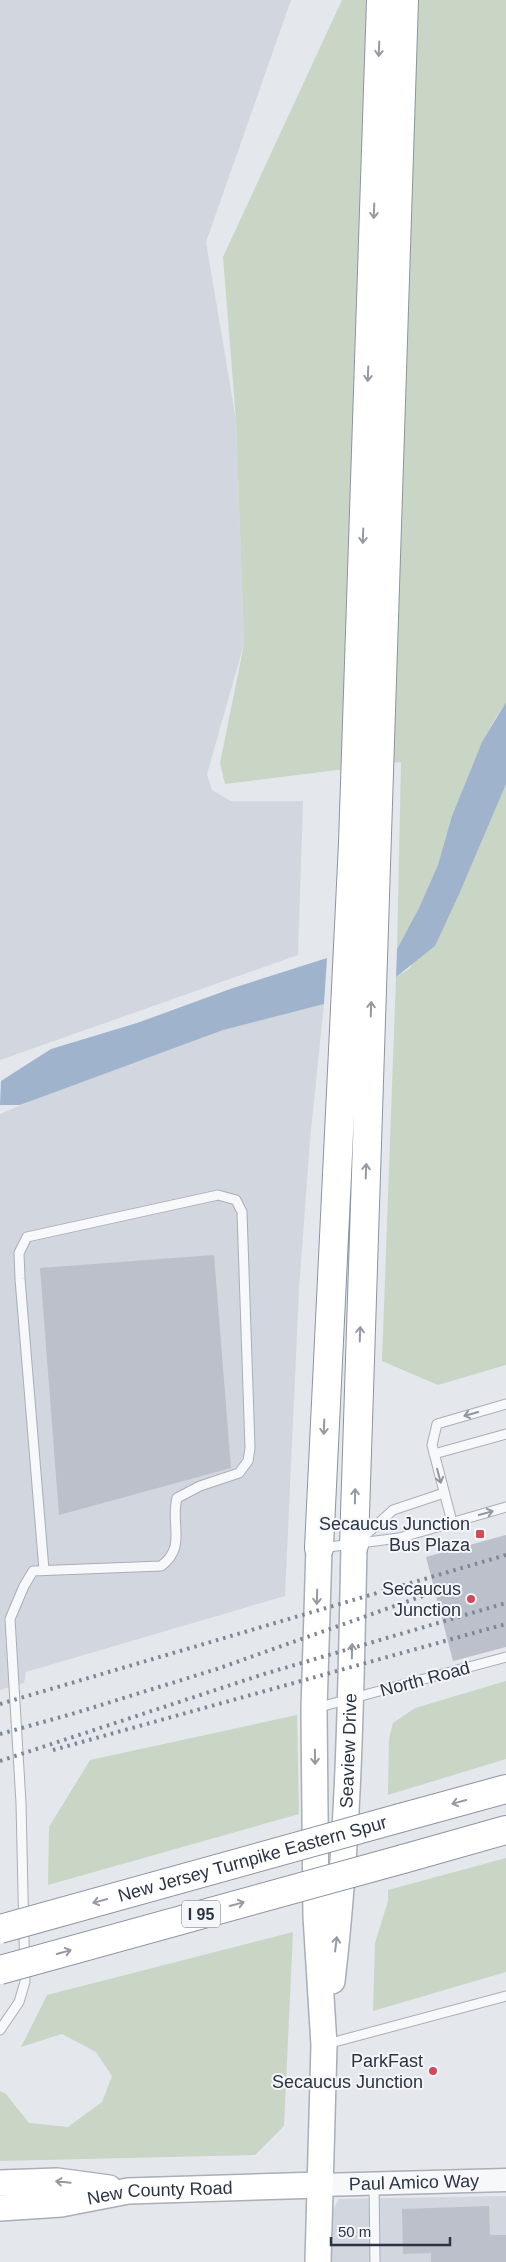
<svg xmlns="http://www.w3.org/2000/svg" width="506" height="2262" viewBox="0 0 506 2262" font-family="Arial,sans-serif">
  <rect width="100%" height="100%" fill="#e4e7ec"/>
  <path fill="#d2d6de" d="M0 0H291L206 242 236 420 244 644 207 774 212 790 231 801H303L298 955 0 1060Z
    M324 1004 310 1140 299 1290 285 1596 26 1672 24 1683 0 1690V1114L64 1087 223 1029Z
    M506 2196V2262H305L339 2199Z"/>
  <path fill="#c9d6c5" d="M342 0H506V702C473 749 457 809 439 863 429 893 412 921 397 949L401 762 225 784 220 763 244 644 236 420 223 257Z
    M506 784V1365L438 1385 382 1361 396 977 410 968Z
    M506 1681V1759L388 1795 389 1739 393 1723 415 1708Z
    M297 1715 299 1814 48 1885 49 1827 90 1760Z
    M506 1858V1972L373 2011 375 1943 388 1901V1890Z
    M293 1932 284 2126 255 2155 0 2161V2091L6 2094 29 2123 68 2127 102 2102 112 2076 96 2052 62 2034 21 2047 47 1995Z"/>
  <path fill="#9fb4cc" d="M506 702V784L460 892 435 946 396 977 397 949 419 908 438 865 452 816 482 742Z
    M327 958 324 1004 223 1030 20 1105H0L1 1081 51 1049 137 1023 233 988Z"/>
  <path fill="#bbc0ca" d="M214 1255 231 1468 59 1515 40 1268Z
    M506 1535V1647L453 1661 426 1557Z
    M489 2206 490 2235H506V2262H431V2253L403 2254 402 2209Z"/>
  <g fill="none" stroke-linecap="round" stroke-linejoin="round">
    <defs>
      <path id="service" d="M434 1454 506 1434
        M452 1522 432 1445 437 1424 506 1404
        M360 1540 393 1510 444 1493
        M321 1548 399 1538 506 1507
        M316 1708 506 1657
        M0 2030 19 2002 25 1982 21 1803 10 1619 24 1586 33 1571 161 1566C187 1547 170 1524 177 1498L200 1486 239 1473 248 1461 250 1448 242 1212 236 1200 218 1195 27 1237 19 1253 20 1279 44 1570
        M327 2044 506 1996
        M374 2183 375 2262"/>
      <g id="tertiary">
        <path id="s1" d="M320 2185 506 2180"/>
      </g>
      <g id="secondary">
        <path id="s2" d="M332 1981C349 1837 351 1690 354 1545"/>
        <path d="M0 2183 57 2181 109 2188"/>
        <path id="s3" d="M0 2208 61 2204 128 2191 320 2185"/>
        <path d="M318 2262 324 2045 316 1916 314 1709 319 1548"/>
      </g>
      <path id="motorway" d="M354 1545 404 0
        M319 1548 353 843 381 0
        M400 1818 506 1789
        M403 1859 506 1830"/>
    </defs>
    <use href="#service" stroke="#a9aeb7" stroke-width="11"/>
    <use href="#tertiary" stroke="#a9aeb7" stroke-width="25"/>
    <use href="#secondary" stroke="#a9aeb7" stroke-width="28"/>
    <use href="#motorway" stroke="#8b94a3" stroke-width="30"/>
    <use href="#service" stroke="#f7f8fa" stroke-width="9"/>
    <use href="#tertiary" stroke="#f7f8fa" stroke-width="22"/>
    <use href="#secondary" stroke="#fff" stroke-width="25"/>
    <use href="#motorway" stroke="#fff" stroke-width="28"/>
    <path stroke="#7d8696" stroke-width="4" stroke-dasharray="2.5 5" stroke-linecap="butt" d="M0 1704 506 1555
      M0 1734 72 1714 217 1669 434 1592
      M53 1750 506 1624
      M0 1761 264 1674 506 1603"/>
    <defs>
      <g id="motorway-bridge">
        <path id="s4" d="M0 1929 400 1818"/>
        <path d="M0 1970 403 1859"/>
      </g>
    </defs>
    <use href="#motorway-bridge" stroke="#8b94a3" stroke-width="30" stroke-linecap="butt"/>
    <use href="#motorway-bridge" stroke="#fff" stroke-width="28"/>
  </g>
  <defs><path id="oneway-shaft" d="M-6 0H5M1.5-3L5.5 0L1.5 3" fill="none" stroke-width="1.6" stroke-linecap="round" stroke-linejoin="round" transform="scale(1.25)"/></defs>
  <g stroke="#959aa2">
    <use href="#oneway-shaft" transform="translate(379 49) rotate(92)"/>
    <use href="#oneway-shaft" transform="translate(374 211) rotate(92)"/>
    <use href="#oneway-shaft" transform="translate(368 374) rotate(92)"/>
    <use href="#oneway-shaft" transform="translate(363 536) rotate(92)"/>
    <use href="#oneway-shaft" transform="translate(371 1009) rotate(-88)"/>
    <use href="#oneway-shaft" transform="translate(366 1171) rotate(-88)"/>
    <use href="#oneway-shaft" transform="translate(360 1334) rotate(-88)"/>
    <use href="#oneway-shaft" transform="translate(324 1427) rotate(92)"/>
    <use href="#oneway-shaft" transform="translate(355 1496) rotate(-89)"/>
    <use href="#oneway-shaft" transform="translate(317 1597) rotate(92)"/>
    <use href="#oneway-shaft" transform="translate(352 1651) rotate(-89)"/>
    <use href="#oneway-shaft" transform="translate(315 1757) rotate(89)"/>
    <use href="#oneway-shaft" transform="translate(459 1802) rotate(165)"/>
    <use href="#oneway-shaft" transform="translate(100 1901) rotate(165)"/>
    <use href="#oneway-shaft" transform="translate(237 1904) rotate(-15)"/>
    <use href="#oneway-shaft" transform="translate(336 1944) rotate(-83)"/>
    <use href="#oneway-shaft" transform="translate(64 1952) rotate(-15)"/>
    <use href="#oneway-shaft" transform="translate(63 2182) rotate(-174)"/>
  </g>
  <g stroke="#9196a0">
    <use href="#oneway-shaft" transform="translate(471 1414) rotate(164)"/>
    <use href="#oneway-shaft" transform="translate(439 1476) rotate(75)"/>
    <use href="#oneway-shaft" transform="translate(486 1513) rotate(-15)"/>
  </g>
  <g fill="#d1495b" stroke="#f4f6f9" stroke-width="2">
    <rect x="475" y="1529" width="10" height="10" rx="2.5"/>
    <circle cx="471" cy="1599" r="5"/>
    <circle cx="433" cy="2071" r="5"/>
  </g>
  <g text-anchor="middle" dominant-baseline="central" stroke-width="4" stroke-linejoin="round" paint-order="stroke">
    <rect fill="#f4f6f9" stroke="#676e7b" stroke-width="1" x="182" y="1900.5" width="38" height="27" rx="4"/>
    <g font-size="16" font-weight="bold" fill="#2b3445">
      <text x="201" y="1914">I 95</text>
    </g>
    <g font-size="18" fill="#2b3445" stroke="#f4f6f9" text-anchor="end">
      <text x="470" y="1524">Secaucus Junction<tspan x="470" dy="21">Bus Plaza</tspan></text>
      <text x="461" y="1589">Secaucus<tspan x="461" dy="21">Junction</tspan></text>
      <text x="423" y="2061">ParkFast<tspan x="423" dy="21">Secaucus Junction</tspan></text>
    </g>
    <g font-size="18" fill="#2b3445" stroke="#f4f6f9">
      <text transform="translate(425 1679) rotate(-15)">North Road</text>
      <text stroke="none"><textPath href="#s2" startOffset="231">Seaview Drive</textPath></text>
      <text stroke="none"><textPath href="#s4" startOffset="262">New Jersey Turnpike Eastern Spur</textPath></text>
      <text stroke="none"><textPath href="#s1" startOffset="94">Paul Amico Way</textPath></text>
      <text stroke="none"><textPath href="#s3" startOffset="161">New County Road</textPath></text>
    </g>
  </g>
  <path d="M331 2237v8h119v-8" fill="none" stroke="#2b3445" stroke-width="2.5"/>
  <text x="338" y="2237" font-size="15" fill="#2b3445" stroke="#f4f6f9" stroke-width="4" paint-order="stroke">50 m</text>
</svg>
